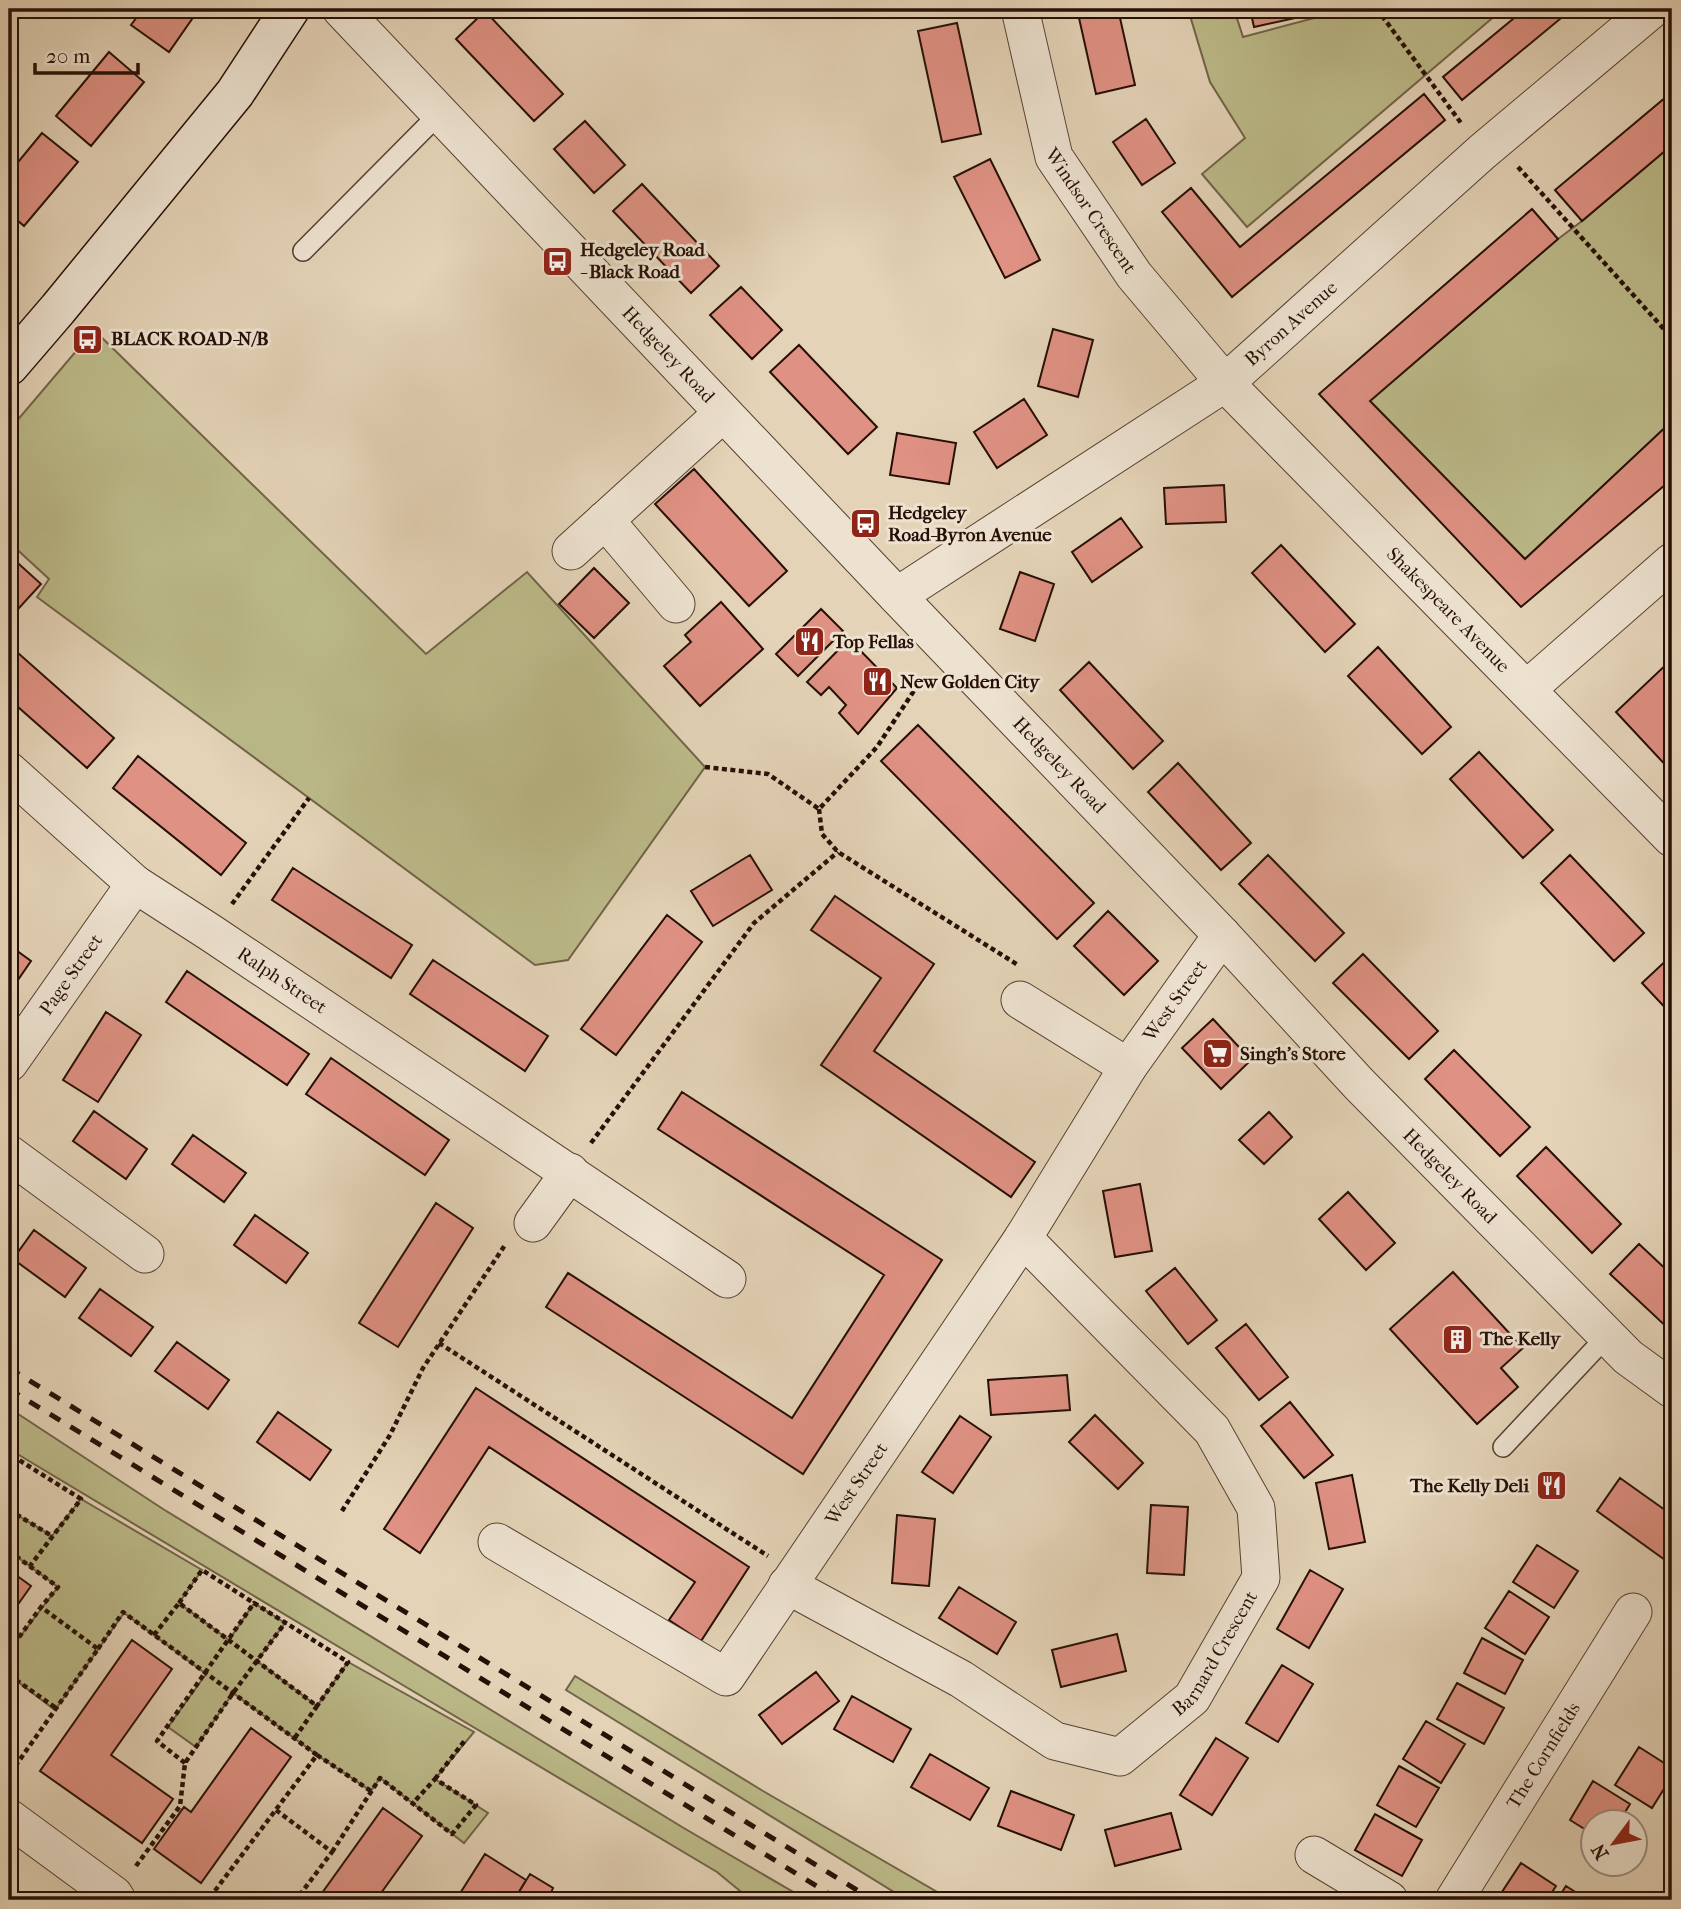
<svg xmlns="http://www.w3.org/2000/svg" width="1681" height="1909" viewBox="0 0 1681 1909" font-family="'IM FELL French Canon',serif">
  <rect width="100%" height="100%" fill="#e4d3b7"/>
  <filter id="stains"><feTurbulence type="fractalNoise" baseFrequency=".00286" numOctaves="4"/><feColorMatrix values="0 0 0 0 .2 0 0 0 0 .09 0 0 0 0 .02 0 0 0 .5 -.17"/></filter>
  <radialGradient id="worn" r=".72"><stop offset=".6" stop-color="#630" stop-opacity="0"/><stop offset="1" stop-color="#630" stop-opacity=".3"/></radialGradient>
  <path fill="#bcba89" stroke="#716448" stroke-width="2" d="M1188 9H1234L1243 37 1318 17 1317 9H1503L1247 227 1202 174 1245 138 1210 82Z
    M1672 145V421L1525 559 1370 401 1558 239 1582 221Z
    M94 330 426 654 527 572 705 767 568 960 535 965 37 597 49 579 9 542V430Z
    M9 1408 163 1509 682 1827 807 1900H751L717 1872 364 1662 9 1449Z
    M81 1499 202 1570 179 1603 229 1640 254 1603 285 1623 257 1661 317 1706 348 1662 474 1732 435 1779 488 1813 464 1843 380 1778 371 1791 317 1755 233 1693 196 1747 168 1727 206 1674 124 1613 55 1710 9 1675V1651L58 1587 9 1551V1510L52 1536Z
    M575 1676 763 1791 951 1900H907L566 1690Z"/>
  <path fill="#df9183" stroke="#260f06" stroke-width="2" d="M143 9H199L169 52 131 25Z
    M1077 9H1118L1135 85 1096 94Z
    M1250 9H1308L1309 15 1254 27Z
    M1525 9H1572L1462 100 1443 77Z
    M485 11 563 94 534 121 456 39Z
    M957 23 981 134 942 142 918 31Z
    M109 52 144 82 91 146 56 116Z
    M1672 92V145L1582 221 1555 190Z
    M1424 94 1445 120 1232 297 1162 212 1191 188 1240 247Z
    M1146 119 1175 163 1142 185 1113 142Z
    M585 121 625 165 594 193 554 149Z
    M42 133 78 162 24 226 9 213V173Z
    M990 159 1040 260 1005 278 954 177Z
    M642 184 719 266 691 293 613 211Z
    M1532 209 1558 239 1370 401 1525 559 1672 421V479L1521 607 1319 394Z
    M741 287 782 330 752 359 710 315Z
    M1053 329 1093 340 1078 397 1038 386Z
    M799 345 877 427 848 454 770 372Z
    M1024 399 1047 435 997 468 974 432Z
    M897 433 956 443 949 484 890 475Z
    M694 469 787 571 749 606 655 504Z
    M1224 485 1226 522 1166 524 1164 488Z
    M1121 518 1142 547 1092 582 1072 552Z
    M1281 545 1355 624 1325 652 1252 573Z
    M9 555 41 584 9 619Z
    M594 568 629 603 594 638 559 604Z
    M1020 572 1054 584 1035 641 1000 629Z
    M721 602 763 649 700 706 664 666 691 642 685 635Z
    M821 609 843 631 798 676 776 654Z
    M849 639 897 688 858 734 839 713 846 705 829 687 821 695 807 682Z
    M9 645 114 738 87 768 9 699Z
    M1378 647 1451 727 1422 754 1348 676Z
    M1672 659V705L1668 710 1672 714V772L1616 712Z
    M1089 662 1163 741 1133 769 1060 690Z
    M918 725 1094 903 1057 939 881 761Z
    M1479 752 1553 830 1523 858 1450 779Z
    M138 756 246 843 221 875 113 788Z
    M1178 763 1251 843 1221 870 1148 792Z
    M750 855 772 890 713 926 691 891Z
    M1268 855 1344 933 1315 961 1239 884Z
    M1570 855 1644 933 1614 961 1541 883Z
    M293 868 412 945 391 978 272 900Z
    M835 896 934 964 874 1051 1035 1162 1011 1197 821 1065 881 978 811 930Z
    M1108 911 1158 961 1124 995 1074 946Z
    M667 915 702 942 616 1055 581 1029Z
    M9 945 31 961 9 993Z
    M1363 954 1438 1031 1409 1059 1333 983Z
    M1672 955V1015L1642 983Z
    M433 960 548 1036 525 1071 410 994Z
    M187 971 309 1054 287 1085 166 1002Z
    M106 1012 141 1035 98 1102 63 1080Z
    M1213 1019 1251 1060 1221 1089 1182 1048Z
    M1454 1050 1530 1127 1500 1156 1425 1079Z
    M331 1058 449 1140 425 1175 306 1094Z
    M682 1092 942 1260 803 1474 546 1307 568 1273 792 1418 884 1275 658 1129Z
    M94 1111 147 1149 126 1179 73 1141Z
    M1269 1112 1292 1137 1264 1164 1239 1140Z
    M193 1135 246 1173 224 1202 172 1164Z
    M1546 1147 1621 1224 1592 1253 1517 1176Z
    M1140 1184 1152 1251 1115 1257 1103 1191Z
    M1348 1192 1395 1243 1366 1270 1319 1219Z
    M436 1203 473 1228 398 1347 359 1323Z
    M255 1215 308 1253 286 1283 234 1245Z
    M34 1230 86 1268 65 1297 13 1259Z
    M1639 1244 1672 1275V1332L1610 1274Z
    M1175 1268 1217 1320 1188 1344 1146 1291Z
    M1453 1272 1523 1348 1501 1368 1518 1387 1477 1424 1390 1329Z
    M100 1289 153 1327 131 1356 79 1318Z
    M1246 1324 1288 1377 1259 1400 1216 1348Z
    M177 1342 229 1380 208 1409 155 1371Z
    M1067 1375 1070 1410 991 1415 988 1380Z
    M476 1388 749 1567 701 1641 669 1620 695 1582 489 1447 420 1553 384 1529Z
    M1290 1402 1333 1455 1304 1478 1261 1426Z
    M278 1412 331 1450 310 1480 257 1442Z
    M1095 1415 1143 1463 1118 1489 1069 1442Z
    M960 1416 991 1437 953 1493 922 1472Z
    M1352 1475 1365 1542 1329 1549 1316 1483Z
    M1620 1478 1672 1515V1565L1597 1511Z
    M1151 1505 1188 1507 1184 1575 1147 1573Z
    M897 1515 935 1519 929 1586 892 1583Z
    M1537 1545 1578 1571 1554 1608 1513 1582Z
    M9 1570 31 1586 9 1617Z
    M1310 1570 1343 1589 1309 1648 1277 1629Z
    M959 1587 1016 1622 997 1654 939 1618Z
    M1509 1591 1549 1617 1525 1654 1485 1628Z
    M1117 1634 1126 1671 1061 1687 1052 1650Z
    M1482 1638 1523 1660 1505 1694 1464 1673Z
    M132 1640 172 1669 111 1755 173 1799 142 1843 40 1771Z
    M1282 1665 1313 1684 1278 1742 1246 1723Z
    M816 1672 839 1701 782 1744 759 1715Z
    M1457 1683 1504 1708 1484 1744 1437 1719Z
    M852 1696 911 1729 893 1762 834 1729Z
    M1426 1721 1465 1744 1441 1783 1403 1759Z
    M251 1728 291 1757 201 1883 154 1849 184 1807 191 1812Z
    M1216 1738 1248 1758 1212 1815 1180 1795Z
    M1639 1747 1672 1768V1776L1652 1808 1615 1785Z
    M930 1754 989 1788 970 1820 911 1787Z
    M1399 1766 1439 1788 1416 1827 1377 1805Z
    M1593 1781 1630 1804 1619 1822H1594V1835L1570 1820Z
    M1011 1791 1074 1815 1061 1850 998 1826Z
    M383 1808 422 1836 376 1900H317Z
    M1171 1813 1181 1849 1115 1866 1105 1830Z
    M1375 1814 1422 1840 1402 1876 1355 1850Z
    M485 1854 526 1880 514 1900H468L459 1895Z
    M1521 1863 1556 1886 1547 1900H1509L1500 1895Z
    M530 1874 553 1888 551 1893 563 1900H521L516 1897Z
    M1566 1886 1588 1900H1557Z"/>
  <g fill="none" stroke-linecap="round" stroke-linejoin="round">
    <defs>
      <path id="lane" d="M303 251 440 113
        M1503 1447 1607 1336"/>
      <g id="street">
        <path id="s1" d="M341 9 897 596 1222 935 1359 1084 1628 1357 1672 1389"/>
        <path id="s2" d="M1020 9 1054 157 1134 275 1225 383 1672 838"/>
        <path d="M605 520 676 604"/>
        <path d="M571 551 723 413"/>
        <path id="s3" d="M897 596 1225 383 1482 152 1652 9"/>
        <path d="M1527 689 1672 562"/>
        <path id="s4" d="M9 771 135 884 211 933 727 1279"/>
        <path d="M1020 1000 1128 1067"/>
        <path id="s5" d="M9 1063 135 884"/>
        <path d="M9 1154 145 1254"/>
        <path d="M533 1223 570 1172"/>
        <path id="s6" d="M497 1542 726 1677 1023 1238 1128 1067 1222 935"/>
        <path id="s7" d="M787 1585 961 1679 1055 1741 1120 1757 1192 1698 1261 1578 1256 1508 1212 1430 1023 1238"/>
        <path d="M9 1818 114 1895 117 1900"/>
        <path d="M1314 1855 1389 1900"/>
        <path id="s8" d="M1454 1900 1633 1612"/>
      </g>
      <path id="secondary" d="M9 366 58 309 235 93 290 9"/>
    </defs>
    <use href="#lane" stroke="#564032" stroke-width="22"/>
    <use href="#street" stroke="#564032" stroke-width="39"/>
    <use href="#secondary" stroke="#260f06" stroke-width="41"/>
    <path stroke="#260f06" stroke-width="4.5" stroke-dasharray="5 3.5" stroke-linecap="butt" d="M1377 9 1461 123
      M1518 167 1672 338
      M705 767 768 774 819 809 877 747 925 674
      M819 809 822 834 838 852 1018 965
      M232 904 309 798
      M591 1143 754 923 838 852
      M439 1343 768 1556
      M9 1473 19 1460 81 1499 30 1566
      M9 1510 52 1536
      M342 1511 390 1435 423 1368 505 1245
      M9 1551 58 1587 41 1607
      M179 1603 202 1570 254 1603
      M154 1635 179 1603 317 1706 294 1739
      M98 1649 123 1612 317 1755 208 1900
      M9 1651 41 1607 98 1649 9 1775
      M9 1675 56 1708
      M317 1755 371 1791
      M185 1763 157 1741 254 1603 348 1662 317 1706
      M435 1779 466 1739
      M276 1810 332 1852 296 1900
      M332 1852 380 1778 452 1834 476 1805 435 1779 413 1803
      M136 1866 180 1806 185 1763 233 1693 285 1623"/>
    <use href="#lane" stroke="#ede2d0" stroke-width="19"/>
    <use href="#street" stroke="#ede2d0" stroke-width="37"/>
    <use href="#secondary" stroke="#ede2d0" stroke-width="38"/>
    <path stroke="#260f06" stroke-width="5" stroke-dasharray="12 12" stroke-linecap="butt" d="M9 1368 873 1900
      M9 1389 409 1634 839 1900"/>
  </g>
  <defs>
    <symbol id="bus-square" viewBox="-11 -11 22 22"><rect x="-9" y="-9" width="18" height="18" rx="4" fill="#8f2418" stroke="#ede2d0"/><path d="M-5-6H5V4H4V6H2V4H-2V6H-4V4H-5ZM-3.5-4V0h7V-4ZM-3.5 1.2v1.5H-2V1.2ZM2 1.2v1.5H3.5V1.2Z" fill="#fff"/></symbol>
    <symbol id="restaurant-square" viewBox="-11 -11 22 22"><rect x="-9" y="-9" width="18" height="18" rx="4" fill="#8f2418" stroke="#ede2d0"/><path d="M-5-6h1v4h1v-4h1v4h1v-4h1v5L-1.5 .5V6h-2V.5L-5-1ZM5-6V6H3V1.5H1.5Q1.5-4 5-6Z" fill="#fff"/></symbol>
    <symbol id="supermarket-square" viewBox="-11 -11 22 22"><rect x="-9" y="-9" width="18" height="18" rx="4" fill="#8f2418" stroke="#ede2d0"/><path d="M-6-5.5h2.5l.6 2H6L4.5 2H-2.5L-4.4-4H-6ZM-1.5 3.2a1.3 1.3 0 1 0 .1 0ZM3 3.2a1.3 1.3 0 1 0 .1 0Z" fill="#fff"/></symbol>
    <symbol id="building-square" viewBox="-11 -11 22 22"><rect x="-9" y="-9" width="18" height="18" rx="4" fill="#8f2418" stroke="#ede2d0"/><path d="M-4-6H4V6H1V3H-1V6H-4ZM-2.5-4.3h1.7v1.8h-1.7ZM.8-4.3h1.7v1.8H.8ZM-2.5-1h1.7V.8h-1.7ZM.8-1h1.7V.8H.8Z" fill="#fff"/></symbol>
  </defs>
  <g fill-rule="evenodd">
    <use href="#bus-square" x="540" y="244" width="35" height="35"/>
    <use href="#bus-square" x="70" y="322" width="35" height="35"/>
    <use href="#bus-square" x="848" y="506" width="35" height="35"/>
    <use href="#restaurant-square" x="792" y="624" width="35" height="35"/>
    <use href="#restaurant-square" x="860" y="664" width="35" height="35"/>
    <use href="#supermarket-square" x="1200" y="1036" width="35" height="35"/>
    <use href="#building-square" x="1440" y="1322" width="35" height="35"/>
    <use href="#restaurant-square" x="1534" y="1468" width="35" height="35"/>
  </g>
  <g text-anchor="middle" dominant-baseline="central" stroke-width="6" stroke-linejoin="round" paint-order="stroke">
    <g font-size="19" fill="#260f06" stroke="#ede2d0">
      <text stroke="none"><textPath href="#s2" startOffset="217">Windsor Crescent</textPath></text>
      <text stroke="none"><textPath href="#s3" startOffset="480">Byron Avenue</textPath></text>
      <text stroke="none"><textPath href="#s1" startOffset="476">Hedgeley Road</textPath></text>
      <text stroke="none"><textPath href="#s2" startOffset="754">Shakespeare Avenue</textPath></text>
      <text stroke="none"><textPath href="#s1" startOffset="1043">Hedgeley Road</textPath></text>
      <text stroke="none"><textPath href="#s5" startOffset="108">Page Street</textPath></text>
      <text stroke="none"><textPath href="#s4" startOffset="345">Ralph Street</textPath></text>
      <text stroke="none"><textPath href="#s6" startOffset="1078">West Street</textPath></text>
      <text stroke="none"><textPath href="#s1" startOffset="1610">Hedgeley Road</textPath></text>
      <text stroke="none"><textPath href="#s6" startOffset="499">West Street</textPath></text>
      <text stroke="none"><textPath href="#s7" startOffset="520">Barnard Crescent</textPath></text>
      <text stroke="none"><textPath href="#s8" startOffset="170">The Cornfields</textPath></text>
    </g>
    <g font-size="19" font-weight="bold" fill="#260f06" stroke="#ede2d0" text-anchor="start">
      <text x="580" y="250">Hedgeley Road<tspan x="580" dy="22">- Black Road</tspan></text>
      <text x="111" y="339">BLACK ROAD-N/B</text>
      <text x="888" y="513">Hedgeley<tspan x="888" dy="22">Road-Byron Avenue</tspan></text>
      <text x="833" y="642">Top Fellas</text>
      <text x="900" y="682">New Golden City</text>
      <text x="1240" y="1054">Singh’s Store</text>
      <text x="1480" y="1339">The Kelly</text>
      <text x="1529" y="1486" text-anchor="end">The Kelly Deli</text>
    </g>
  </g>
  <rect width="1681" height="1909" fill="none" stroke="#e4d3b7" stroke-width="35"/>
  <rect x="10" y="10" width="1660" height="1888" fill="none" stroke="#260f06" stroke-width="3.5"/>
  <rect x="18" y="18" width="1646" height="1874" fill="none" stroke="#260f06" stroke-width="2"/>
  <g transform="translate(1614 1843) rotate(238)"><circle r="33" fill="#ede2d0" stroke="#9d8e7f" stroke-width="2"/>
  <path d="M0-5L12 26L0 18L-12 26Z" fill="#8f2418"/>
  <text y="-10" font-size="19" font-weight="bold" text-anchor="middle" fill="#260f06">N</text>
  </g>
  <path d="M35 63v10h103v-10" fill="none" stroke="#260f06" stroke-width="3.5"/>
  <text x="46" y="63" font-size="21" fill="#260f06" stroke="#ede2d0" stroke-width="5" paint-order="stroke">20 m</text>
  <rect width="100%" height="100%" filter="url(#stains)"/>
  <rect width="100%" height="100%" fill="url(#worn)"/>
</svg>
